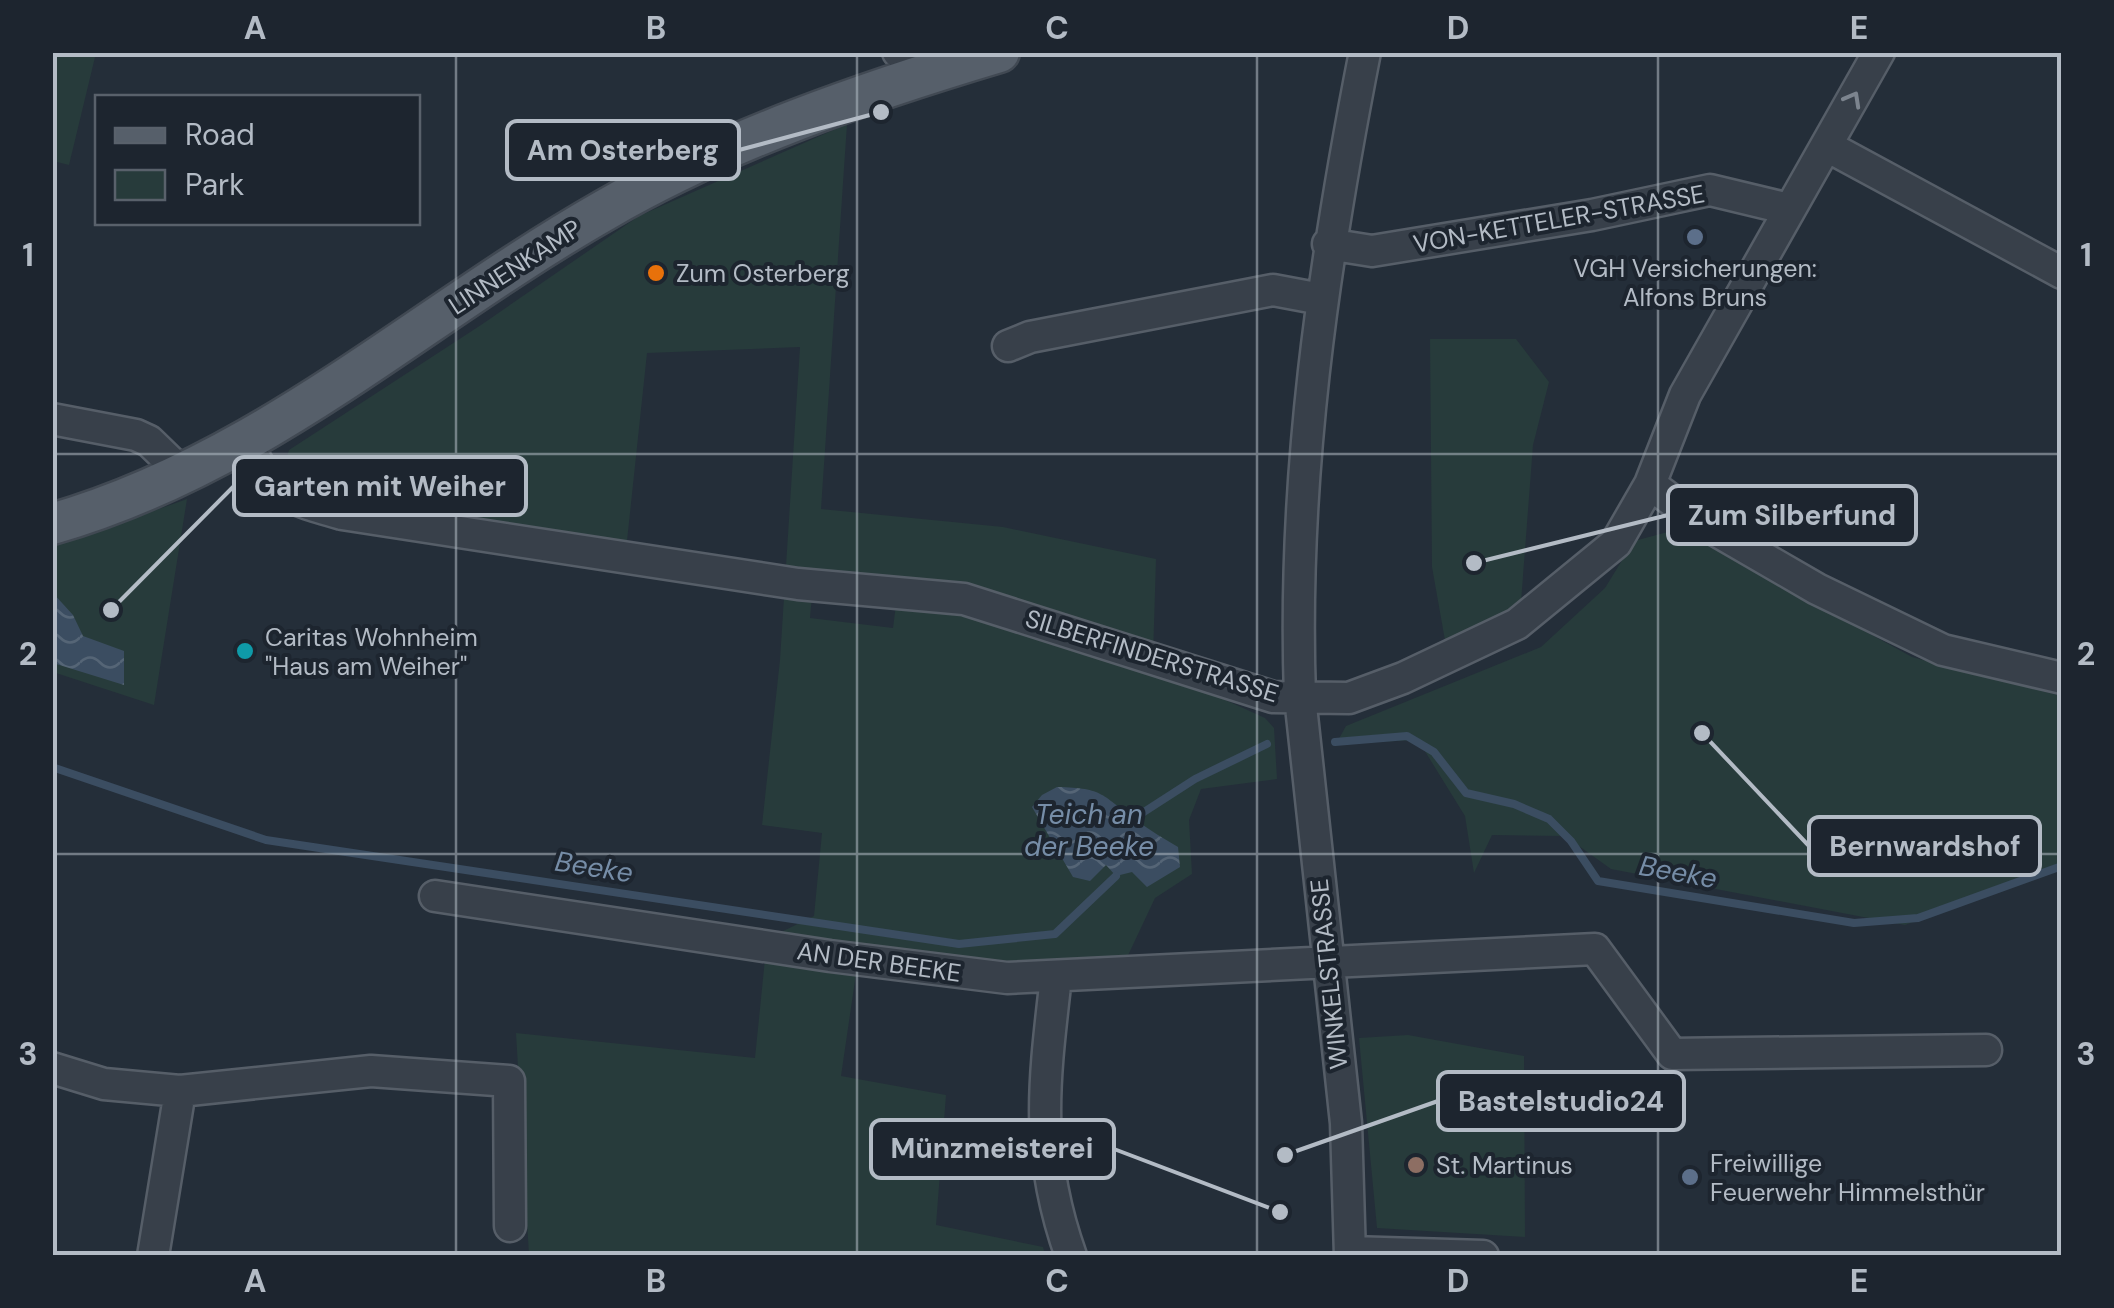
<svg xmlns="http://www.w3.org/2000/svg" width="2114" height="1308" viewBox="0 0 2114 1308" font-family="'DM Sans',sans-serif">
  <defs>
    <pattern id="water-waves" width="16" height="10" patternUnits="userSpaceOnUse" patternTransform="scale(2.5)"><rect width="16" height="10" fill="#3b4d61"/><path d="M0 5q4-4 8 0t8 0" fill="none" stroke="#556576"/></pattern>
  </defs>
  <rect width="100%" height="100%" fill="#242e39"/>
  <path fill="#273b3b" d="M53 52 96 53 69 165 53 161Z
    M847 124 821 509 1003 527 1156 559 1153 657 963 597 813 584 810 618 893 628 897 597 967 603 1177 678 1265 718 1274 728 1277 779 1201 789 1189 820 1192 874 1155 898 1123 966 994 970 859 953 841 1076 946 1095 936 1225 1043 1247 1045 1255H529L516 1033 755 1058 767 939 814 916 822 833 762 825 780 660 800 347 647 353 627 541 333 505 282 474 289 450 481 325 639 216Z
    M1430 339H1516L1549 382 1533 445 1521 602 1446 646 1432 567Z
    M187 499 154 705 53 672 52 547Z
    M1679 529 1912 657 2061 696V871L2036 876 1905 925 1611 869 1565 836 1492 835 1474 873 1465 816 1418 740 1336 744 1346 726 1541 647 1605 588 1634 541Z
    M1408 1035 1524 1056 1525 1237 1377 1228 1359 1038Z"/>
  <path fill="url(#water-waves)" d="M52 592 73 615 83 636 124 651V685L53 663Z
    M1057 787C1105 788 1101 795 1137 821 1150 830 1164 839 1178 847L1180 867 1147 887 1132 872 1116 876 1106 865 1090 881 1073 877 1032 807 1042 795Z"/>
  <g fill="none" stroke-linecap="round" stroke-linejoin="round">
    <path stroke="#3b4d61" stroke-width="8" d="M1335 742 1407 736 1434 752 1466 793 1514 804 1549 819 1571 841 1598 881 1854 923 1918 918 2062 866
      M52 767 266 840 959 944 1055 934 1116 876
      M1133 819 1195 779 1267 744"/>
    <defs>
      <path id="minor" d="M898 52 926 74
        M1827 146 2062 273
        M1328 244 1372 251 1592 215 1710 190 1789 209
        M1008 346 1030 337 1273 290 1321 299
        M52 419 136 435 149 441 183 474
        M244 442C278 496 282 497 342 514L798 584 964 599 1273 697 1349 698 1403 678 1517 624 1616 543 1650 484 1685 395 1879 52
        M1650 484 1698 520 1817 589 1943 650 2062 678
        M435 896 830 956 1007 978 1595 949 1672 1054 1986 1050
        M1056 977C1044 1082 1034 1152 1071 1256
        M52 1068 104 1084 180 1091 153 1256
        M180 1091 371 1071 509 1081 510 1226
        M1350 1252 1483 1256
        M1350 1256 1346 1123 1300 697C1292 479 1323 266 1365 52"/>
      <path id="major" d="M52 524C264 463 419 316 605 210 726 140 865 92 999 52"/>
    </defs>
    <use href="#minor" stroke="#565e68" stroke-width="35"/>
    <use href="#major" stroke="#414953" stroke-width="45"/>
    <use href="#minor" stroke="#38404a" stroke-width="30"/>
    <use href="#major" stroke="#565f6a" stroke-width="40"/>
  </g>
  <defs><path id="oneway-chevron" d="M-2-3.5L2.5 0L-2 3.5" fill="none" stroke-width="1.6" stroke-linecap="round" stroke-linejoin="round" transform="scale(2.5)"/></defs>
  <use stroke="#7c848e" href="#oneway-chevron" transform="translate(1853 99) rotate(-61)"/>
  <path fill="none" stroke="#b3bbc5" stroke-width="2.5" stroke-opacity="0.55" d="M456 52V1256M857 52V1256M1257 52V1256M1658 52V1256M52 454H2062M52 854H2062"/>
  <g fill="#5c6f8a" stroke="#1d252f" stroke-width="4">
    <circle cx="1695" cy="237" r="10"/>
    <circle cx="1690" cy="1177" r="10"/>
  </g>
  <circle fill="#e8710a" stroke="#1d252f" stroke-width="4" cx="656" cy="273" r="10"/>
  <circle fill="#0f9aa8" stroke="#1d252f" stroke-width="4" cx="245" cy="651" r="10"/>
  <circle fill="#8d6e63" stroke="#1d252f" stroke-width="4" cx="1416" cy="1165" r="10"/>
  <g text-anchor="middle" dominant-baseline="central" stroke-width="8" stroke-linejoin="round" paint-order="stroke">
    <g font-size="25" fill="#b3bbc5" stroke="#1d252f">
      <text transform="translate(1559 219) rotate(-10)">VON-KETTELER-STRASSE</text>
      <text transform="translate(515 267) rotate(-33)">LINNENKAMP</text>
      <text transform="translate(1152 656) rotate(17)">SILBERFINDERSTRASSE</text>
      <text transform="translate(879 962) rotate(8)">AN DER BEEKE</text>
      <text transform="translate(1329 974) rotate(-96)">WINKELSTRASSE</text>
    </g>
    <g font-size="25" fill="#b3bbc5" stroke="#1d252f" text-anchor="start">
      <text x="1695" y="268" text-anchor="middle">VGH Versicherungen:<tspan x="1695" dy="29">Alfons Bruns</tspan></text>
      <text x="676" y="273">Zum Osterberg</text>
      <text x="265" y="637">Caritas Wohnheim<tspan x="265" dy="29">"Haus am Weiher"</tspan></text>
      <text x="1710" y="1163">Freiwillige<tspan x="1710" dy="29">Feuerwehr Himmelsthür</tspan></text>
      <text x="1436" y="1165">St. Martinus</text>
    </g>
    <g font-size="28" font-style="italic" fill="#768da7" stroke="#1d252f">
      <text x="1089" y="814">Teich an<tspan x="1089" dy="32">der Beeke</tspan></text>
      <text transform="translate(594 867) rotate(9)">Beeke</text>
      <text transform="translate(1678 872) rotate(10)">Beeke</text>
    </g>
  </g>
  <path fill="none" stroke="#b3bbc5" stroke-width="4" d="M881 112L739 150M111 610L234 486M1474 563L1668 515M1702 733L1809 846M1285 1155L1438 1101M1280 1212L1114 1149"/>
  <g fill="#b3bbc5" stroke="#1d252f" stroke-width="4">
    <circle cx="881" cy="112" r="10"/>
    <circle cx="111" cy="610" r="10"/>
    <circle cx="1474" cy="563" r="10"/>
    <circle cx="1702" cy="733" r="10"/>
    <circle cx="1285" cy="1155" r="10"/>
    <circle cx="1280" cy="1212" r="10"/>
  </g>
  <g fill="#1d252f" stroke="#b3bbc5" stroke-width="4">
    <rect x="507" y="121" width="232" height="58" rx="10"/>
    <rect x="234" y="457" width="292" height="58" rx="10"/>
    <rect x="1668" y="486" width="248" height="58" rx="10"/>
    <rect x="1809" y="817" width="231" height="58" rx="10"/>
    <rect x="1438" y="1072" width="246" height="58" rx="10"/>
    <rect x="871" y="1120" width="243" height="58" rx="10"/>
  </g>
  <g font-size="28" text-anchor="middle" font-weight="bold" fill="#b3bbc5">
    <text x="623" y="160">Am Osterberg</text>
    <text x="380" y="496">Garten mit Weiher</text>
    <text x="1792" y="525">Zum Silberfund</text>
    <text x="1925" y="856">Bernwardshof</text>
    <text x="1561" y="1111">Bastelstudio24</text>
    <text x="992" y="1158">Münzmeisterei</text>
  </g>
  <rect width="2114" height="1308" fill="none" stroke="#1d252f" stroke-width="110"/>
  <rect x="95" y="95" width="325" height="130" fill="#1d252f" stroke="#59616b" stroke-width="2.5"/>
  <rect x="115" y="128" width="50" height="15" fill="#565f6a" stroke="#59616b" stroke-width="2.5"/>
  <text x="185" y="145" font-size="30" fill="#b3bbc5">Road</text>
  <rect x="115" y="170" width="50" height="30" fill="#273b3b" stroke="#59616b" stroke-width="2.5"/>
  <text x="185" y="195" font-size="30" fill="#b3bbc5">Park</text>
  <rect x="55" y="55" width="2004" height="1198" fill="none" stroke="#b3bbc5" stroke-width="4"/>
  <g font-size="32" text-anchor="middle" font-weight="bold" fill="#b3bbc5">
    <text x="255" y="39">A</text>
    <text x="656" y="39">B</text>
    <text x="1057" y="39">C</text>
    <text x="1458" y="39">D</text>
    <text x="1859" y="39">E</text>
    <text x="28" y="266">1</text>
    <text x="2086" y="266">1</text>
    <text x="28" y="665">2</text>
    <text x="2086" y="665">2</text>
    <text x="28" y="1065">3</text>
    <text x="2086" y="1065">3</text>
    <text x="255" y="1292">A</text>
    <text x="656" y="1292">B</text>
    <text x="1057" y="1292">C</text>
    <text x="1458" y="1292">D</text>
    <text x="1859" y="1292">E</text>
  </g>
</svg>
